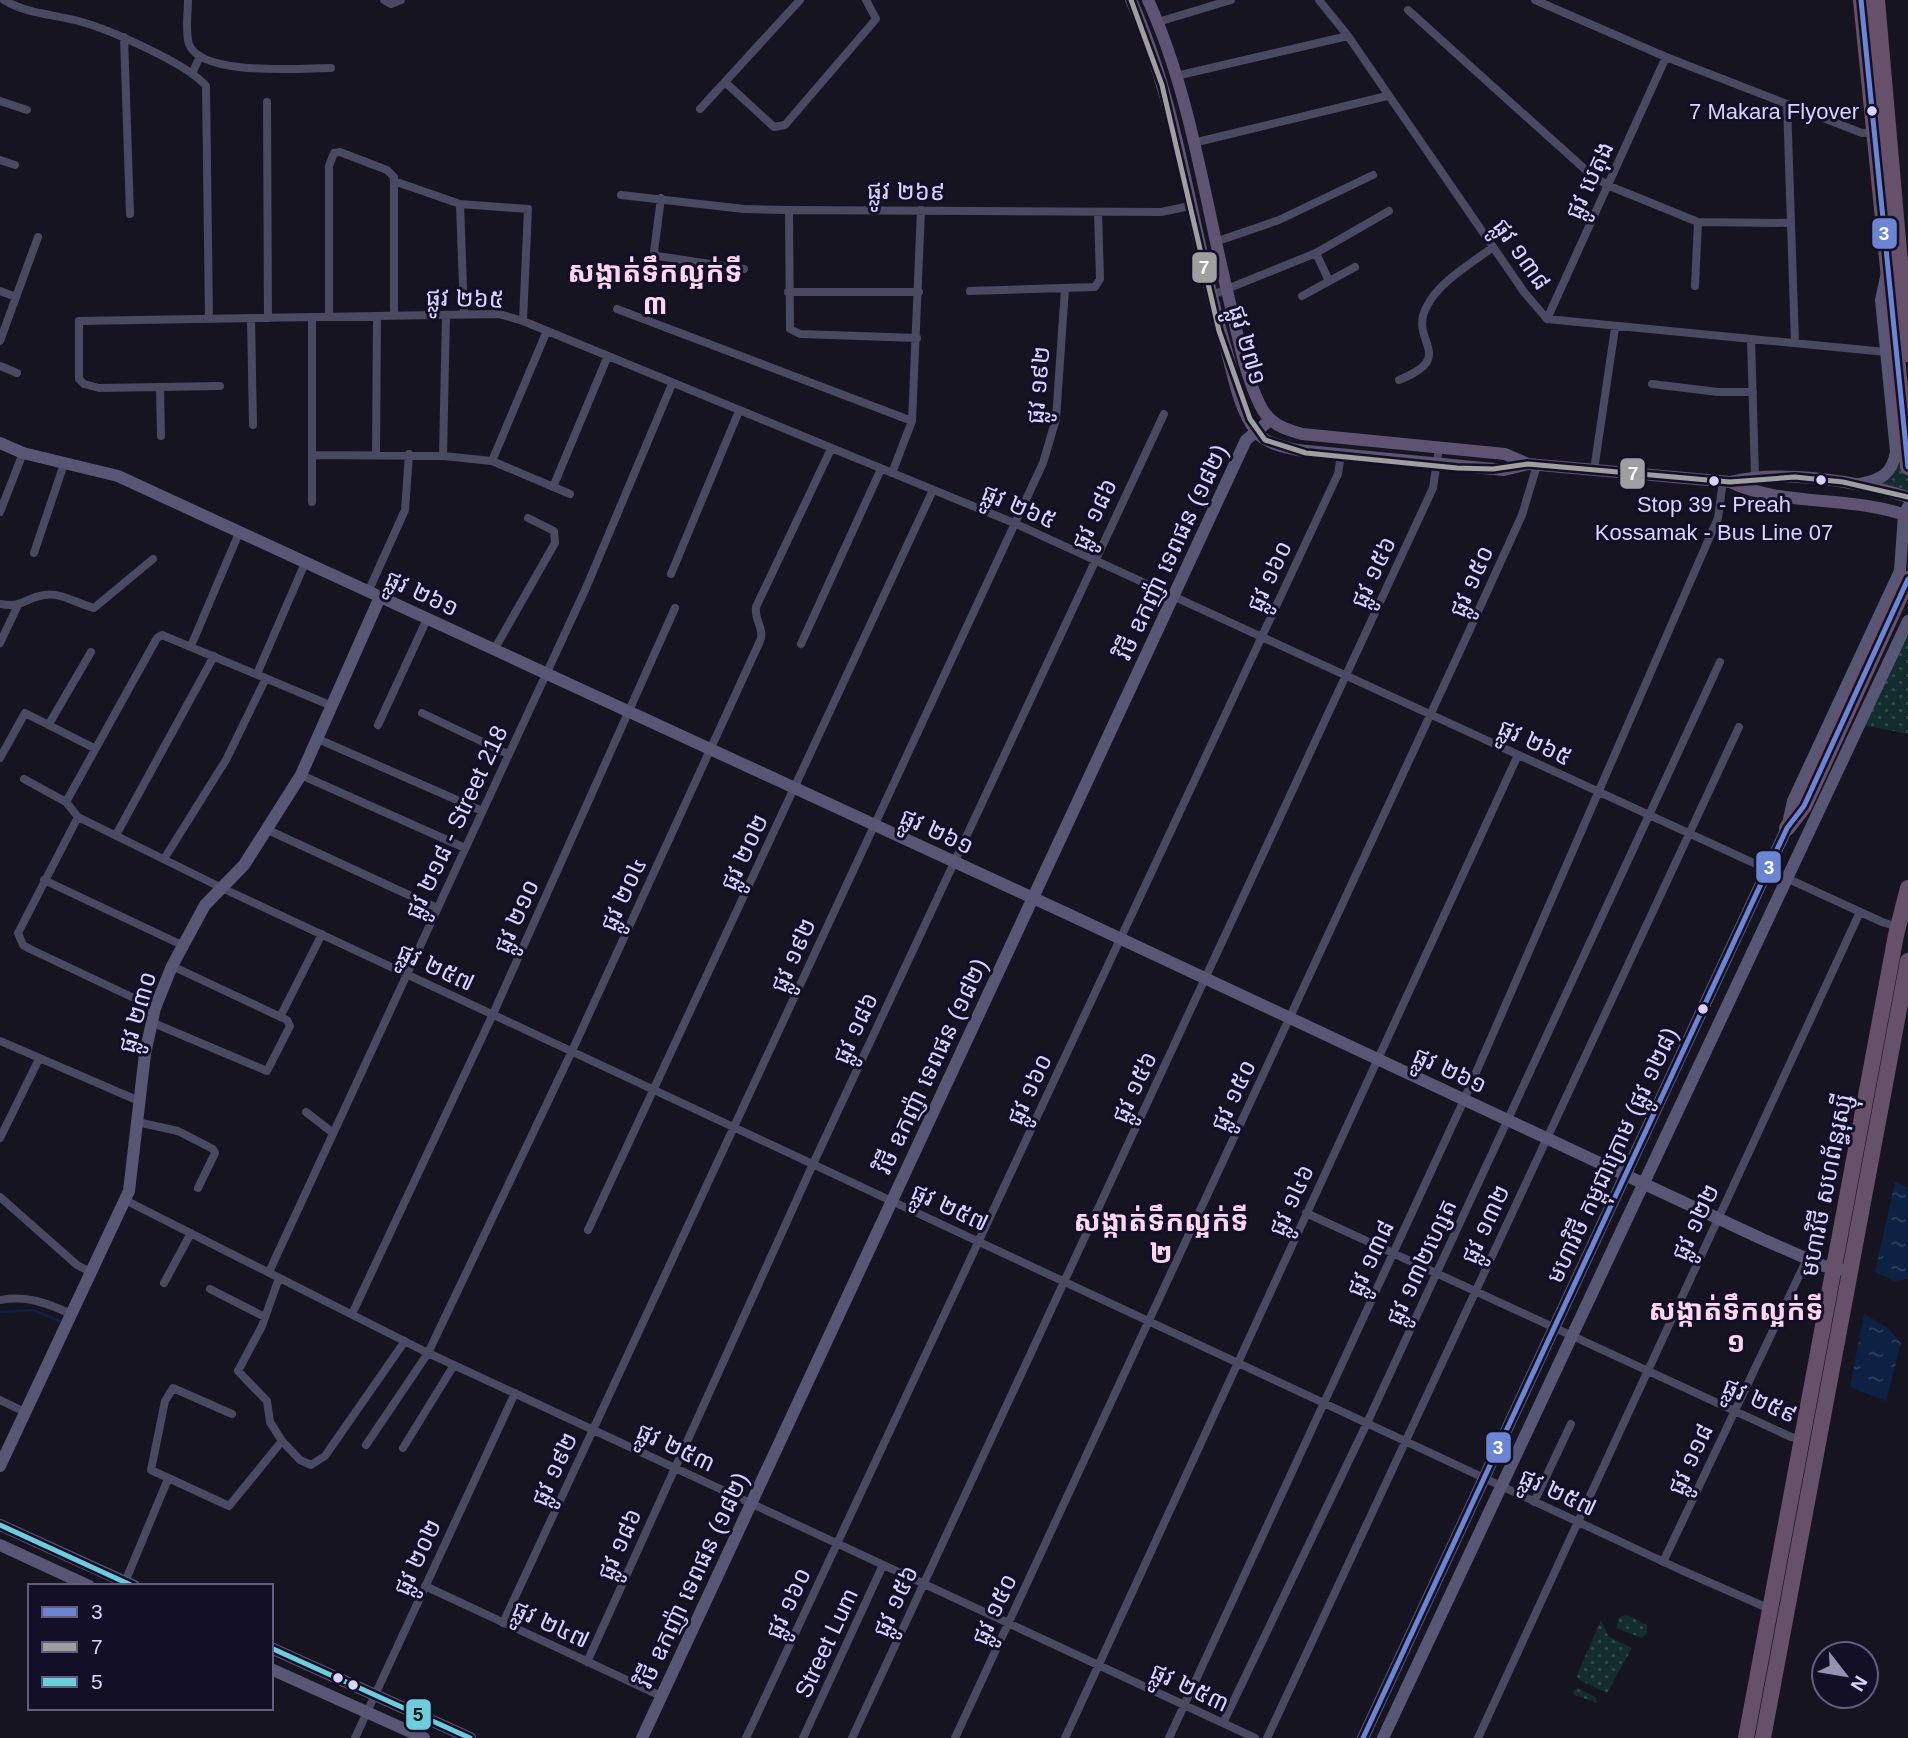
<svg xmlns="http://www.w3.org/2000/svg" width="1908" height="1738" viewBox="0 0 1908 1738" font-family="Arial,'Noto Sans Khmer',sans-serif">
  <defs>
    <pattern id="green-dots" width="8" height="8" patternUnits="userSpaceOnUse" patternTransform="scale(1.75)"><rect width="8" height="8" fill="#132c2d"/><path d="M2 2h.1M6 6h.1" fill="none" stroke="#354a4c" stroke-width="1.8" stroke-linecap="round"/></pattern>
    <pattern id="water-ripples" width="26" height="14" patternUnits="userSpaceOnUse" patternTransform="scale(1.75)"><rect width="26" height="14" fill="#0d2144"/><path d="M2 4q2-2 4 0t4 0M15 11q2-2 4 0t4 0" fill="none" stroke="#304060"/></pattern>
  </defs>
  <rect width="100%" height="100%" fill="#161421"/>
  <path fill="url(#green-dots)" d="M1908 459V492L1879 485 1891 478 1902 460Z
    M1908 637V734L1863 725 1904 640Z
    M1627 1615 1647 1625V1633L1642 1638 1616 1628 1619 1617Z
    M1601 1620 1608 1636 1632 1648 1607 1693 1579 1680 1577 1675Z
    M1577 1688 1596 1697 1597 1703 1574 1695 1573 1691Z"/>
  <path fill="url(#water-ripples)" d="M1895 1182 1908 1187V1279L1894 1281 1875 1272Z
    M1864 1314 1888 1328 1901 1343 1886 1401 1850 1387Z"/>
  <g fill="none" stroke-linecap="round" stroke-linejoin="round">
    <path stroke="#0d2144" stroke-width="2.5" d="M0 1312 34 1310 59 1321"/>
    <path stroke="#4a4962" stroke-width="8" d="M4 0C29 15 54 14 82 22 110 30 188 64 206 86L209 319
      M188 0C188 13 185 32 189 44 201 77 302 68 331 68
      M384 0 391 4 401 0
      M1319 0 1348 36 1524 292 1547 319 1886 352
      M1535 0 1666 57 1862 133 1872 132
      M1408 10 1589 173 1607 185 1698 222 1791 223
      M1158 22 1231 0
      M124 37 130 214
      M192 74 200 56
      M1176 76 1348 36
      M725 82 774 127 785 125 876 19 866 0
      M0 101 27 110
      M267 102 268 318
      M1787 104 1795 343
      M700 109 800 0
      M1193 143 1387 96
      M0 160 15 165
      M394 181 460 204 528 209 523 321
      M621 195 744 209 789 210 1161 212 1190 206
      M661 198 654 252 657 256 744 269
      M460 204 464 314
      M789 210 790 329 800 334 917 338
      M1215 242 1279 220 1373 175
      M1316 253 1329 281
      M1695 286 1698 222
      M0 291 16 297
      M970 291 1095 287 1100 279 1098 212
      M788 292H919
      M1212 295 1316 253 1389 211
      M1302 296 1355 267
      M617 309 912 421
      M329 316V166L334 153 340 152 387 170 394 177V315
      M312 317V502
      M251 318 253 425
      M1547 319 1666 57
      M1751 339 1755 475
      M0 341 38 237
      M0 366 17 373
      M1399 380C1459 356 1407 341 1427 306 1440 281 1471 264 1493 247
      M1652 384 1718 392H1753
      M220 386 99 388 84 384 79 379V321L499 314 523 321 1014 523 1882 922 1898 927
      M160 388 161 436
      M376 453 377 316
      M313 455 443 456 492 461 570 494
      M443 456 446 315
      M492 461 546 333
      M1594 470 1615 328
      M892 473 912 421 921 210
      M553 487 607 358
      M0 512 23 453
      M34 553 64 464
      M671 574 739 411
      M368 592 405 510 409 454
      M0 604C25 608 23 598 44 595 62 592 77 604 94 608L153 559
      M0 643 17 607
      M801 644 881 469
      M191 646 239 533
      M494 650 555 543 554 531 528 518
      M257 674 305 563
      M332 706 162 635 157 638 66 802 78 817 222 888 1681 1570 1770 1609
      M422 713 508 754
      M49 724 91 652
      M378 725 427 619
      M318 739 482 811
      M0 758 25 713 94 748
      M301 775 465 848
      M24 779 66 802
      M78 817 18 933 23 945 30 949 155 1008
      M268 830 437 908
      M116 835 214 656
      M164 859 226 760 266 678
      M44 880 182 945
      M280 1017 322 934
      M151 1022 267 1071 290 1026 287 1020 172 966
      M0 1041 139 1101
      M306 1112 333 1133
      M137 1122 178 1131 213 1149 215 1153 198 1188
      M0 1138 39 1059
      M0 1197 77 1265 91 1272
      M125 1200 428 1353 1255 1738
      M1306 1213 1791 1437 1805 1439
      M588 1230 933 490
      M269 1272 586 588 672 384
      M279 1278 262 1326 238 1371 267 1401 270 1422 282 1441 300 1460 311 1465 325 1456 405 1341
      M164 1283 191 1233
      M210 1289 265 1317
      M0 1300C27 1295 47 1303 71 1314
      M352 1314 493 1014 675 608
      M0 1400 25 1412
      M232 1414 173 1388 165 1401 151 1470 229 1506 282 1441
      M366 1445 428 1353 572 1051 760 641C765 629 754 620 756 607L831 449
      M403 1448 454 1365
      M1534 1502 1571 1424
      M1663 1562 1807 1259
      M125 1582 168 1479
      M425 1586 661 1696
      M503 1623 1043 463 1056 419 1065 289
      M587 1662 813 1164 1164 414
      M1223 1723 1367 1423 1720 662
      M355 1738 515 1393
      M746 1738 1338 474 1341 455
      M803 1738 883 1565
      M852 1738 1433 488 1439 448
      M955 1738 1465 640 1522 515 1537 465
      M1065 1738 1518 755
      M1169 1738 1464 1100 1718 518 1723 481
      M1267 1738 1739 727
      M1478 1738 1860 912"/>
    <path stroke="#575674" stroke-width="12" d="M0 443 23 453 118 476 1070 915 1762 1239 1824 1266 1840 1269
      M1860 484C1881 480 1892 474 1896 452L1881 300 1886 277
      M0 1466 129 1191 145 1054 155 1008 172 966 205 905 244 865 301 775 380 597
      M0 1525 134 1586
      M0 1545 89 1586
      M271 1648 470 1738
      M271 1669 424 1738
      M642 1738 1246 440 1270 420
      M1363 1738 1787 828 1793 801 1900 571 1904 514 1908 507
      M1383 1738 1908 621"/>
    <path stroke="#5e5373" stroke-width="12" d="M1131 0C1180 108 1191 231 1225 345 1233 372 1238 407 1255 430 1265 444 1281 446 1297 450L1504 470 1528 464
      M1148 0C1191 94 1205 203 1230 303 1238 336 1245 375 1260 405 1269 424 1284 429 1302 434L1505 454 1528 464 1730 482C1784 507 1850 495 1908 516
      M1730 482C1780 469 1859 481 1908 497"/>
    <path stroke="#67516a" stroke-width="16" d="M1861 0 1908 467
      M1877 0 1908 354
      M1787 828 1804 806 1908 579
      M1746 1738 1896 935 1908 888
      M1763 1738 1908 961"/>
    <defs>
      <path id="bus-1" d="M1861 0 1908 467
        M1363 1738 1787 828 1804 806 1908 579"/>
      <path id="bus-2" d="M1131 0 1162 85 1219 331 1250 419 1265 440 1306 453 1457 468 1493 469 1528 464 1730 482 1795 477 1843 482 1908 497"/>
      <path id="bus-3" d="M0 1525 133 1586
        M271 1648 470 1738"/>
    </defs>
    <use href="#bus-1" stroke="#130f26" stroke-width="10"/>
    <use href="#bus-2" stroke="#130f26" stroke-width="10"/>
    <use href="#bus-3" stroke="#130f26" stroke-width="10"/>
    <use href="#bus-1" stroke="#6b85d2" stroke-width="5"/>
    <use href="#bus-2" stroke="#9f9f9f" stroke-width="5"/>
    <use href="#bus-3" stroke="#6dcddd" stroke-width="5"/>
  </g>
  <g fill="#d9d4ff" stroke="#130f26" stroke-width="2.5">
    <circle cx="1872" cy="111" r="6"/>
    <circle cx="1821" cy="480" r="6"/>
    <circle cx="1714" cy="481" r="6"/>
    <circle cx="1703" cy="1009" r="6"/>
    <circle cx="338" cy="1678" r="6"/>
    <circle cx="353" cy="1685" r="6"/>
  </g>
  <g text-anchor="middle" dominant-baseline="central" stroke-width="6" stroke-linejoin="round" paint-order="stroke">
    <g font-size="22" fill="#d9d4ff" stroke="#130f26" text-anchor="end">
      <text x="1859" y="111">7 Makara Flyover</text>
      <text x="1714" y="504" text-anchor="middle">Stop 39 - Preah<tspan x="1714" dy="28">Kossamak - Bus Line 07</tspan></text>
    </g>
    <g font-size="24" fill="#d9d4ff" stroke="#130f26">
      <text transform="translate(1589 180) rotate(-65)">ផ្លូវ បេតុង</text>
      <text transform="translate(906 191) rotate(1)">ផ្លូវ ២៦៩</text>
      <text transform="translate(1522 254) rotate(55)">ផ្លូវ ១៣៨</text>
      <text transform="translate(465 298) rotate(2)">ផ្លូវ ២៦៥</text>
      <text transform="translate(1248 345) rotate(74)">ផ្លូវ ២៧១</text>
      <text transform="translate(1038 385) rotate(-85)">ផ្លូវ ១៩២</text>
      <text transform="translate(1019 506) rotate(23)">ផ្លូវ ២៦៥</text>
      <text transform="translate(1094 514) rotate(-65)">ផ្លូវ ១៨៦</text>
      <text transform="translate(1171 552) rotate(-65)">វិថី ឧកញ៉ា ទេពផន (១៨២)</text>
      <text transform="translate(1373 572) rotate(-65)">ផ្លូវ ១៥៦</text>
      <text transform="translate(1269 576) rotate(-65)">ផ្លូវ ១៦០</text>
      <text transform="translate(1471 581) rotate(-66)">ផ្លូវ ១៥០</text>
      <text transform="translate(422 593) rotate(25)">ផ្លូវ ២៦១</text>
      <text transform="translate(1535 742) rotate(25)">ផ្លូវ ២៦៥</text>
      <text transform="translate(456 822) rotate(-65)">ផ្លូវ ២១៨ - Street 218</text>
      <text transform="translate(937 831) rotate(25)">ផ្លូវ ២៦១</text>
      <text transform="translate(744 852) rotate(-65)">ផ្លូវ ២០២</text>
      <text transform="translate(623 894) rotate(-65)">ផ្លូវ ២០៤</text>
      <text transform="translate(516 916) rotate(-66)">ផ្លូវ ២១០</text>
      <text transform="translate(793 955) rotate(-66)">ផ្លូវ ១៩២</text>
      <text transform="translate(436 967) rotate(25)">ផ្លូវ ២៥៧</text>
      <text transform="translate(137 1012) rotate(-74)">ផ្លូវ ២៣០</text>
      <text transform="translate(855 1028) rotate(-65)">ផ្លូវ ១៨៦</text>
      <text transform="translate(931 1066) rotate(-65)">វិថី ឧកញ៉ា ទេពផន (១៨២)</text>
      <text transform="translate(1450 1070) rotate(25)">ផ្លូវ ២៦១</text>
      <text transform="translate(1134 1087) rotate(-65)">ផ្លូវ ១៥៦</text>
      <text transform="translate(1029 1089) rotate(-65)">ផ្លូវ ១៦០</text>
      <text transform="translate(1233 1095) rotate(-65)">ផ្លូវ ១៥០</text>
      <text transform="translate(1612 1155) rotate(-65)">មហាវិថី កម្ពុជាក្រោម (ផ្លូវ ១២៨)</text>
      <text transform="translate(1826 1185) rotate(-79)">មហាវិថី សហព័ន្ធរុស្ស៊ី</text>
      <text transform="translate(1291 1200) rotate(-65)">ផ្លូវ ១៤៦</text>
      <text transform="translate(950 1207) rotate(25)">ផ្លូវ ២៥៧</text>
      <text transform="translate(1695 1222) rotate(-65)">ផ្លូវ ១២២</text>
      <text transform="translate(1485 1224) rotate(-65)">ផ្លូវ ១៣២</text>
      <text transform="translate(1370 1258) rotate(-65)">ផ្លូវ ១៣៨</text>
      <text transform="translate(1421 1262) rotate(-65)">ផ្លូវ ១៣២ហ្សេត</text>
      <text transform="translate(1760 1400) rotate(24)">ផ្លូវ ២៥៩</text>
      <text transform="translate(676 1447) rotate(25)">ផ្លូវ ២៥៣</text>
      <text transform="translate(1690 1459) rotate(-65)">ផ្លូវ ១១៨</text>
      <text transform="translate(554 1469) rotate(-65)">ផ្លូវ ១៩២</text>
      <text transform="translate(1558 1492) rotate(25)">ផ្លូវ ២៥៧</text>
      <text transform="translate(619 1544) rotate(-66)">ផ្លូវ ១៨៦</text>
      <text transform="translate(417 1557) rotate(-65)">ផ្លូវ ២០២</text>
      <text transform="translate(692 1580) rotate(-65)">វិថី ឧកញ៉ា ទេពផន (១៨២)</text>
      <text transform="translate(895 1601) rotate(-65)">ផ្លូវ ១៥៦</text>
      <text transform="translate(788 1603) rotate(-65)">ផ្លូវ ១៦០</text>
      <text transform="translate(994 1609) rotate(-65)">ផ្លូវ ១៥០</text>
      <text transform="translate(551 1624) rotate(25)">ផ្លូវ ២៤៧</text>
      <text transform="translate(826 1643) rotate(-65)">Street Lum</text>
      <text transform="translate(1190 1687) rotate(25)">ផ្លូវ ២៥៣</text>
    </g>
    <g font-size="28" font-weight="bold" fill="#ffd6f0" stroke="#130f26">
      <text x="655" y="272">សង្កាត់ទឹកល្អក់ទី<tspan x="655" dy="32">៣</tspan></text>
      <text x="1161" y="1221">សង្កាត់ទឹកល្អក់ទី<tspan x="1161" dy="32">២</tspan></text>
      <text x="1736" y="1310">សង្កាត់ទឹកល្អក់ទី<tspan x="1736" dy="32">១</tspan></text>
    </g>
  </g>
  <g stroke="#130f26" stroke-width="2.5">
    <rect x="1871" y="217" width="27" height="33" rx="7" fill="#6b85d2"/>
    <rect x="1191" y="251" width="27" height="33" rx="7" fill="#9f9f9f"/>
    <rect x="1619" y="457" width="27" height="33" rx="7" fill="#9f9f9f"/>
    <rect x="1755" y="850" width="27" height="34" rx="7" fill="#6b85d2"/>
    <rect x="1485" y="1431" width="27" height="33" rx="7" fill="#6b85d2"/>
    <rect x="405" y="1698" width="27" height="33" rx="7" fill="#6dcddd"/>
  </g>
  <g font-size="19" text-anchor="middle" font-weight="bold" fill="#fff">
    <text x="1884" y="240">3</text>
    <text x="1204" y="274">7</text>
    <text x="1633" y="480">7</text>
    <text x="1769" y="874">3</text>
    <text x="1498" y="1454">3</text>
  </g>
  <g font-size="19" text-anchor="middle" font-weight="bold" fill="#111">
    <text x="418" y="1721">5</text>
  </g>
  <rect x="28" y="1584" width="245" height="126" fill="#130f26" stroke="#625e7d" stroke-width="2"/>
  <rect x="42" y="1607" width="35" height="10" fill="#6b85d2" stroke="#625e7d" stroke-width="2"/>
  <text x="91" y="1619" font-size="21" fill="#d9d4ff">3</text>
  <rect x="42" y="1642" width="35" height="10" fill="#9f9f9f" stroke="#625e7d" stroke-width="2"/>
  <text x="91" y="1654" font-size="21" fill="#d9d4ff">7</text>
  <rect x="42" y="1677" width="35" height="10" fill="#6dcddd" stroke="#625e7d" stroke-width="2"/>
  <text x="91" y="1689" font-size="21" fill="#d9d4ff">5</text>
  <g transform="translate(1845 1675) rotate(121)"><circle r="33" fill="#130f26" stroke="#625e7d" stroke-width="2"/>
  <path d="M0-5L12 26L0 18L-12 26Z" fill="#9591b1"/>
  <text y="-10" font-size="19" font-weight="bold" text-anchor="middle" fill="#d9d4ff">N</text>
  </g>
</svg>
